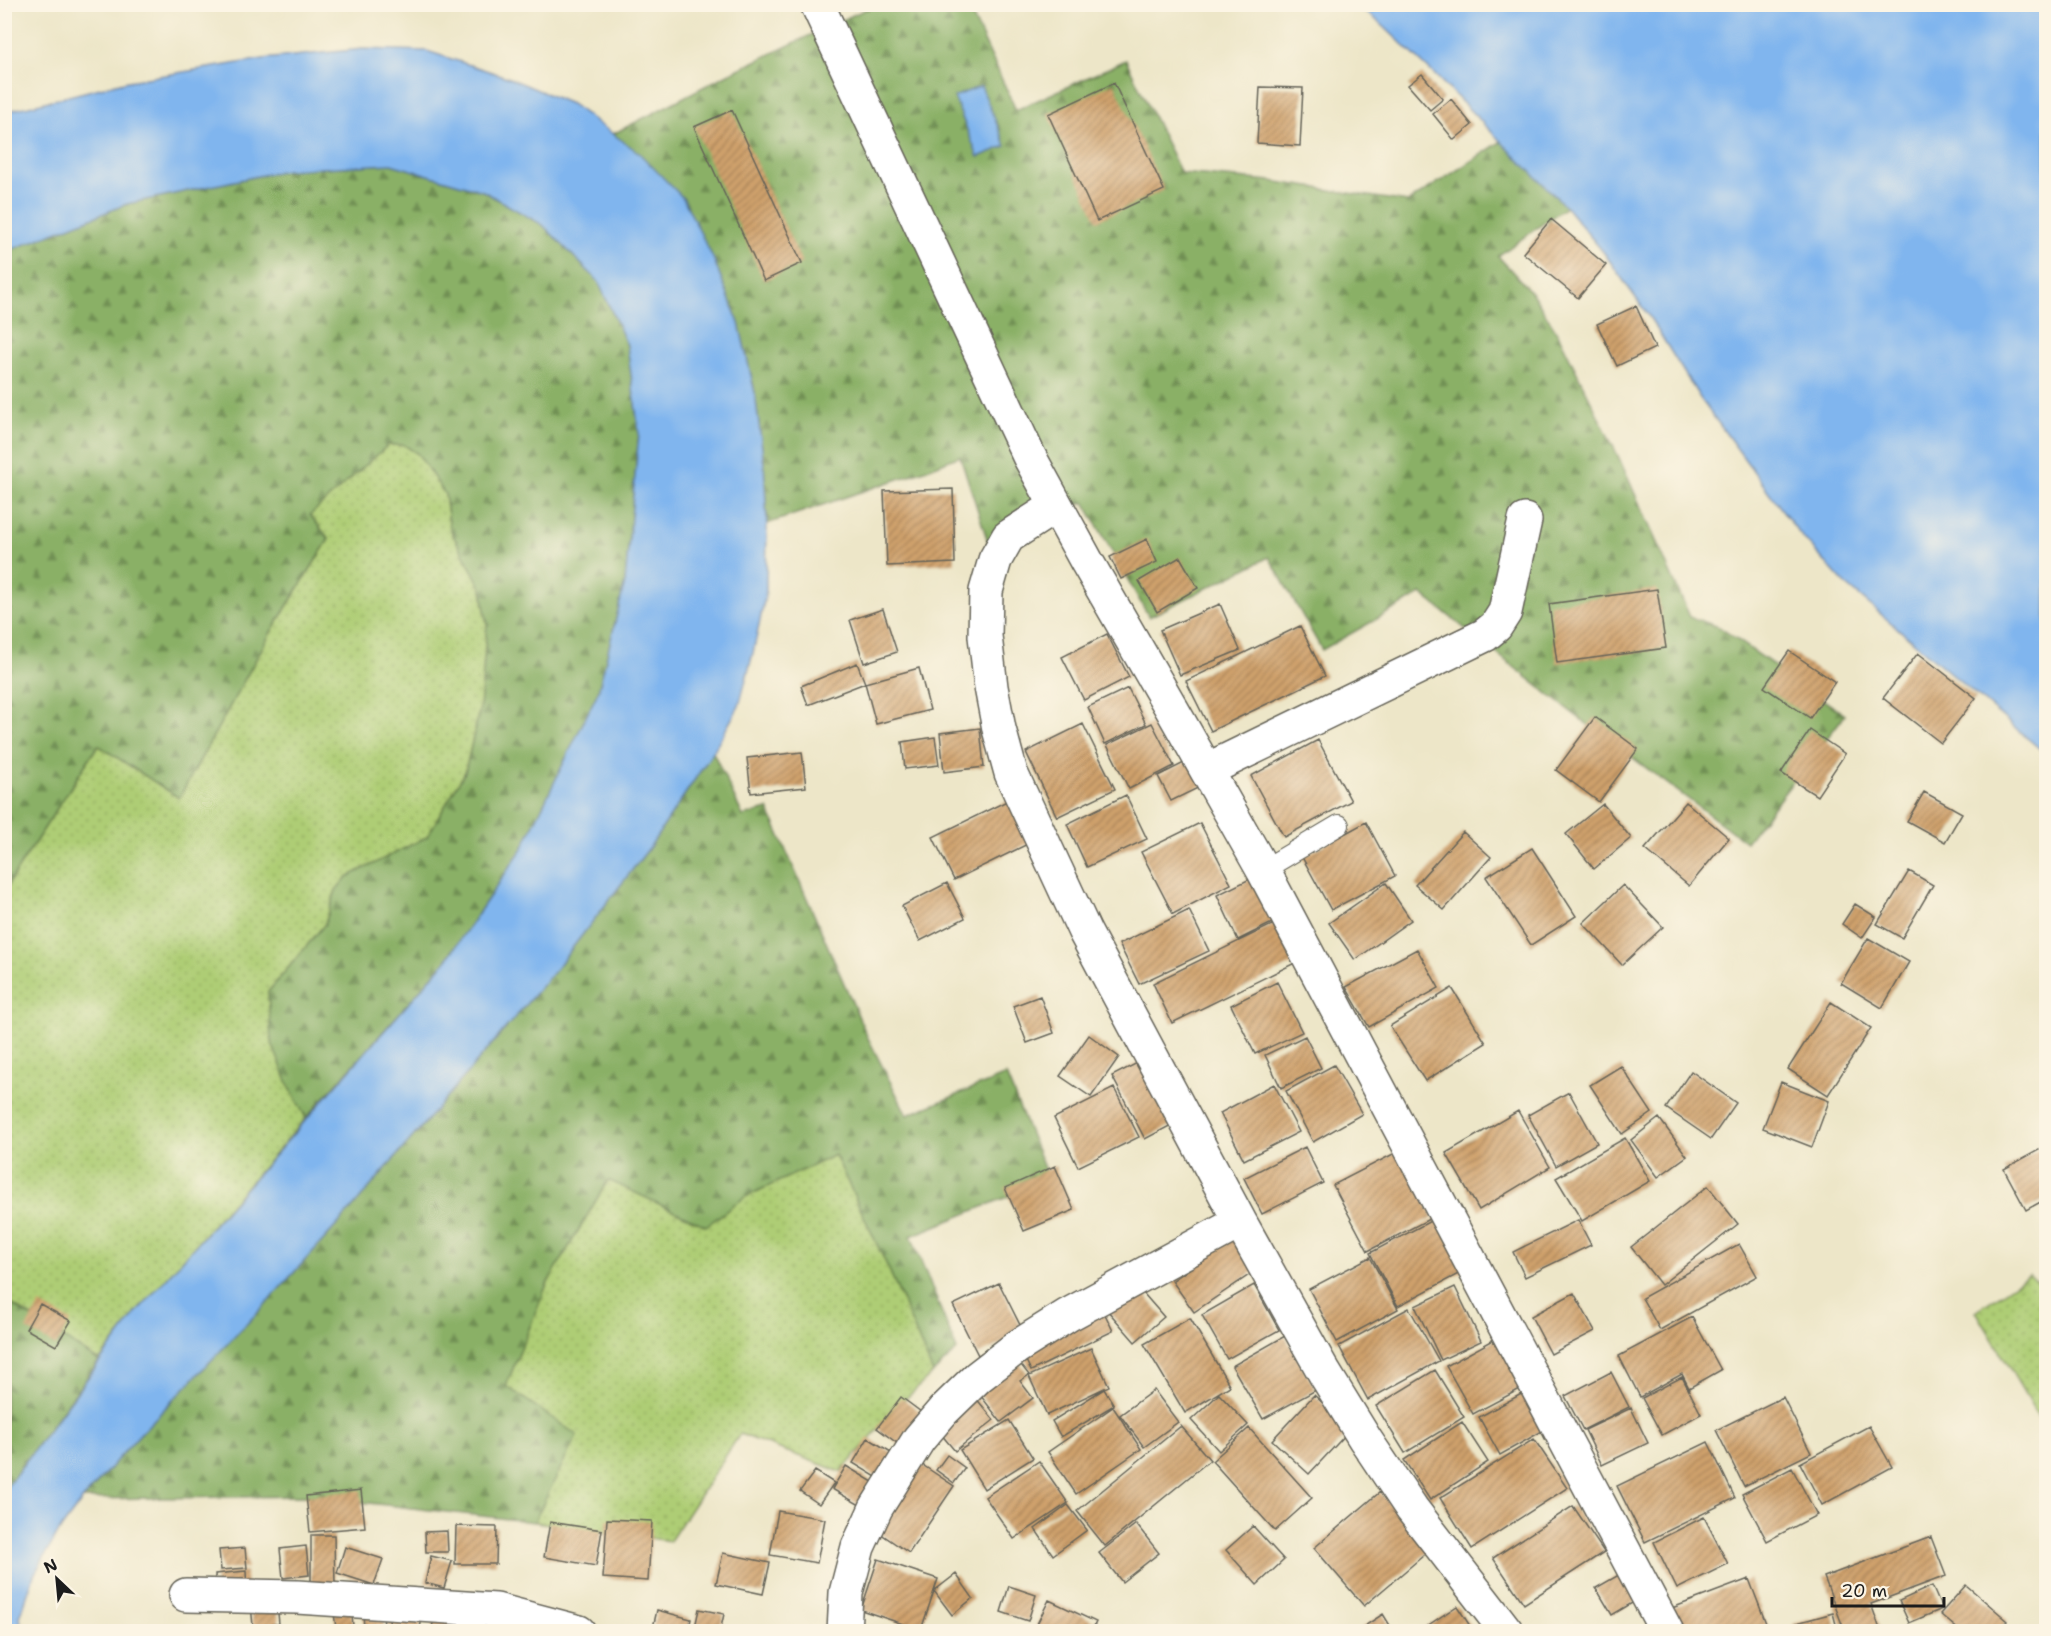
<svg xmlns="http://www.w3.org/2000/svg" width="2051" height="1636" viewBox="0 0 2051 1636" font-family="'Shantell Sans',sans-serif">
  <defs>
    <pattern id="grass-dots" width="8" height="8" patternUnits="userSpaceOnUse" patternTransform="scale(1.5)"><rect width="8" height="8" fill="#aecd74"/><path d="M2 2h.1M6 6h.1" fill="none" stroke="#95af64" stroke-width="1.8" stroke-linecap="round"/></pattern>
    <pattern id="forest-firs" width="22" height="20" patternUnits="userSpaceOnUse" patternTransform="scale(1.5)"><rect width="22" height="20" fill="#8ab066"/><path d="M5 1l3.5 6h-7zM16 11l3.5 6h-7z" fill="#708e53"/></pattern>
    <pattern id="building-hatch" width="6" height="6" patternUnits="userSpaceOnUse" patternTransform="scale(1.5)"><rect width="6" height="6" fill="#cfa16c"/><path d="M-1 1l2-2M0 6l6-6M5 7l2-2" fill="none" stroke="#a78258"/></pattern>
  </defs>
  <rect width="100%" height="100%" fill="#fcf5e5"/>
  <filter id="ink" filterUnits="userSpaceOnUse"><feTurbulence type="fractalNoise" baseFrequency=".0167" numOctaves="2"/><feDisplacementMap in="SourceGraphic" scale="12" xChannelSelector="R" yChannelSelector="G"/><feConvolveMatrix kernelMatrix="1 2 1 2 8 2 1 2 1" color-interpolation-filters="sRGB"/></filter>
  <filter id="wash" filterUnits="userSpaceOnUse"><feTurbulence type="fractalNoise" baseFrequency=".008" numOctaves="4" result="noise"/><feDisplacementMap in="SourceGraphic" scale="24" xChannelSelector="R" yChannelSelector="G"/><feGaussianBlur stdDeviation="1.35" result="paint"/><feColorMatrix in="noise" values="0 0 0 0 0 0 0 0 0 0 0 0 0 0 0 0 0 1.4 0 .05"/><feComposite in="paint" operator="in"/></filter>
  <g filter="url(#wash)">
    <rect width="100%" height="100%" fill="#ede6c8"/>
    <path fill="url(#grass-dots)" stroke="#657448" stroke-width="1.5" d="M388 445H405L418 454 445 494 450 529 482 589 487 625 480 708 465 772 427 837 347 877 336 890 325 924 268 992 289 1086 306 1118 136 1313 99 1361 5 1300V889L98 745 179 798 271 632 329 539 310 515Z
      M835 1155 891 1274 933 1373 896 1408 841 1472 740 1434 670 1541 534 1522 576 1435 506 1386 547 1284 608 1179 706 1226 745 1197Z
      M2029 1275 2046 1289V1430L1976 1311Z"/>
    <path fill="url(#forest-firs)" stroke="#536641" stroke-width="1.5" d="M967 4 1016 110 1126 60 1181 173 1271 181 1408 202 1502 141 1566 207 1498 256 1532 293 1557 332 1619 458 1690 617 1719 627 1845 715 1746 842 1575 715 1421 594 1322 650 1269 557 1149 617 1084 502 990 548 960 456 922 471 767 524 764 464 755 393 739 323 713 258 683 198 613 134 728 74 874 5Z
      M391 164 483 191 543 225 598 281 627 345 639 433 625 582 598 692 522 849 445 962 306 1118 289 1086 271 1041 268 992 325 924 336 890 347 877 427 837 465 772 480 708 487 625 482 589 450 529 445 494 418 454 404 445H388L310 515 329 539 271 632 179 798 98 745 5 889V252L127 204 286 170Z
      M713 752 743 816 768 809 867 1036 907 1115 1006 1075 1049 1180 911 1236 957 1350 933 1373 891 1274 835 1155 745 1197 706 1226 608 1180 547 1284 506 1386 577 1435 534 1522 308 1496 83 1499 138 1436 260 1310 347 1214 556 969 649 848Z
      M5 1300 99 1361 5 1489Z"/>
    <path fill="#80b5ee" stroke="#4e6885" stroke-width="1.5" d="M1356 5H2046V754L1844 583 1799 533 1760 480 1700 398 1650 318 1604 253 1566 207 1434 74 1379 22Z
      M363 49 427 51 507 77 571 104 638 152 683 198 713 258 739 323 755 393 764 464 767 524 766 592 753 653 739 706 713 752 649 848 556 969 347 1214 260 1310 138 1436 83 1499 58 1533 34 1575 20 1617 22 1631H5V1489L136 1313 445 962 522 849 598 692 625 582 639 433 627 345 598 281 543 225 483 191 391 164 286 170 127 204 5 252V112L128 81 263 59Z
      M981 86 1006 146 978 157 954 97Z"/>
    <g id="blocks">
      <path fill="url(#building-hatch)" d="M1422 74 1443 99 1430 110 1408 85Z
        M1114 83 1164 190 1097 221 1048 114Z
        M1260 87 1303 88 1300 146 1257 143Z
        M1451 99 1472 125 1454 140 1433 114Z
        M732 110 802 263 764 281 694 127Z
        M1551 219 1606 265 1578 298 1523 253Z
        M1636 306 1655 348 1617 366 1597 324Z
        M953 489 955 563 887 566 884 491Z
        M1147 539 1157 562 1121 579 1110 557Z
        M1180 557 1198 588 1157 612 1139 581Z
        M1657 589 1666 648 1557 663 1549 604Z
        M1220 604 1240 650 1180 675 1160 630Z
        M883 609 897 652 864 663 850 620Z
        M1300 626 1325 676 1211 731 1186 681Z
        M1107 634 1129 677 1084 700 1062 657Z
        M1789 651 1835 682 1810 718 1764 687Z
        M1918 653 1976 698 1941 743 1883 698Z
        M857 663 865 683 808 705 801 686Z
        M919 668 930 710 876 724 865 683Z
        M1128 688 1146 724 1105 744 1088 707Z
        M1595 717 1638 749 1599 802 1556 770Z
        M1152 723 1174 766 1129 789 1107 745Z
        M1083 724 1115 789 1057 817 1026 752Z
        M980 728 984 767 944 772 940 733Z
        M1810 730 1845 754 1817 796 1781 773Z
        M935 737 939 765 905 769 902 742Z
        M1318 740 1351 801 1284 837 1251 776Z
        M802 752 806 787 751 793 747 758Z
        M1194 758 1206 784 1171 801 1158 776Z
        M1924 792 1962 813 1945 842 1907 821Z
        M1126 795 1147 839 1087 867 1067 824Z
        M1013 798 1034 841 954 880 933 837Z
        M1686 802 1729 838 1689 886 1645 849Z
        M1603 804 1631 838 1594 869 1566 834Z
        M1366 822 1395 876 1331 910 1302 857Z
        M1200 823 1231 884 1173 914 1141 852Z
        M1463 832 1491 857 1444 910 1415 885Z
        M1532 848 1576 916 1531 945 1486 877Z
        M1909 871 1933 885 1902 938 1877 924Z
        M1254 877 1276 921 1238 940 1217 895Z
        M947 883 965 918 920 941 902 906Z
        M1386 883 1411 920 1355 960 1329 923Z
        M1623 885 1663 927 1622 965 1583 923Z
        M1855 904 1876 917 1862 938 1842 924Z
        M1189 910 1209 951 1139 984 1119 944Z
        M1280 921 1299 961 1172 1023 1153 983Z
        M1868 938 1909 962 1882 1008 1841 983Z
        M1417 949 1439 988 1369 1027 1346 987Z
        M1277 982 1302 1032 1255 1054 1231 1005Z
        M1452 988 1486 1043 1425 1081 1390 1026Z
        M1040 996 1054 1033 1027 1043 1013 1006Z
        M1831 1002 1871 1028 1828 1095 1788 1069Z
        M1089 1035 1119 1057 1091 1097 1060 1076Z
        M1305 1036 1321 1068 1281 1088 1265 1055Z
        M1147 1058 1179 1121 1145 1139 1112 1076Z
        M1334 1065 1362 1114 1313 1142 1286 1091Z
        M1621 1066 1652 1113 1622 1134 1590 1085Z
        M1691 1071 1736 1103 1711 1139 1666 1108Z
        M1781 1082 1829 1101 1812 1147 1763 1128Z
        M1274 1084 1299 1132 1244 1160 1220 1113Z
        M1114 1088 1139 1137 1078 1167 1054 1118Z
        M1569 1092 1597 1143 1556 1166 1528 1115Z
        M1518 1111 1550 1167 1479 1210 1446 1153Z
        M1659 1118 1687 1156 1658 1177 1631 1140Z
        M1625 1138 1650 1181 1582 1221 1556 1178Z
        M2046 1146V1199L2026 1210 2004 1169Z
        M1305 1147 1323 1183 1262 1214 1244 1178Z
        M1399 1151 1433 1217 1368 1251 1333 1185Z
        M1055 1166 1074 1210 1024 1231 1005 1188Z
        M1708 1186 1738 1224 1661 1285 1631 1247Z
        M1438 1217 1466 1270 1398 1306 1370 1253Z
        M1578 1220 1591 1245 1525 1277 1513 1252Z
        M1235 1237 1258 1269 1194 1312 1172 1281Z
        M1739 1244 1757 1276 1660 1330 1642 1298Z
        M1370 1257 1398 1309 1337 1342 1309 1289Z
        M999 1283 1024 1333 978 1355 953 1305Z
        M1254 1285 1279 1330 1227 1359 1202 1315Z
        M1137 1286 1164 1317 1135 1342 1108 1311Z
        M1455 1287 1481 1341 1441 1360 1415 1306Z
        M1574 1293 1595 1331 1551 1354 1531 1316Z
        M40 1304 71 1321 56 1346 26 1329Z
        M1409 1308 1439 1361 1368 1400 1339 1346Z
        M1103 1310 1113 1331 1031 1371 1021 1350Z
        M1692 1317 1721 1370 1689 1388 1682 1374 1640 1397 1619 1356Z
        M1190 1318 1230 1386 1185 1413 1144 1344Z
        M1285 1336 1316 1390 1263 1419 1232 1366Z
        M1497 1338 1524 1387 1473 1414 1446 1366Z
        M1091 1348 1109 1386 1047 1415 1029 1376Z
        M1018 1361 1029 1375 1020 1381 1033 1398 1001 1422 977 1391Z
        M1435 1370 1464 1417 1405 1453 1376 1406Z
        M1611 1372 1629 1407 1583 1430 1565 1396Z
        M1682 1377 1701 1414 1662 1435 1642 1398Z
        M1104 1389 1114 1405 1061 1437 1052 1421Z
        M1154 1390 1178 1422 1144 1447 1120 1415Z
        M1525 1392 1546 1429 1500 1455 1479 1417Z
        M1219 1394 1248 1425 1219 1451 1191 1420Z
        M1314 1395 1351 1429 1309 1474 1272 1440Z
        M901 1397 925 1415 901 1446 877 1428Z
        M975 1397 994 1420 955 1451 936 1428Z
        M1783 1397 1811 1453 1744 1486 1716 1430Z
        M1113 1407 1141 1449 1076 1494 1048 1452Z
        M1631 1408 1648 1443 1602 1465 1585 1430Z
        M1009 1420 1033 1458 984 1489 960 1450Z
        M1462 1422 1488 1462 1430 1500 1404 1460Z
        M1181 1426 1210 1460 1105 1546 1077 1511Z
        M1869 1426 1892 1467 1822 1505 1800 1463Z
        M1249 1428 1312 1498 1275 1531 1212 1461Z
        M868 1438 896 1455 881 1480 853 1463Z
        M1534 1439 1567 1488 1472 1549 1440 1498Z
        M1708 1442 1735 1498 1645 1542 1617 1486Z
        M947 1455 965 1468 954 1483 936 1470Z
        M1039 1461 1068 1503 1014 1539 985 1497Z
        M921 1464 954 1486 909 1553 877 1531Z
        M846 1466 878 1485 865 1508 832 1489Z
        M1792 1468 1817 1515 1767 1541 1742 1494Z
        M815 1471 834 1483 819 1504 800 1491Z
        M361 1490 365 1527 310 1532 306 1496Z
        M1380 1492 1430 1550 1364 1606 1314 1548Z
        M1068 1505 1087 1530 1053 1555 1035 1529Z
        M1573 1506 1604 1552 1524 1604 1493 1558Z
        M778 1511 825 1519 817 1563 770 1555Z
        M1704 1517 1728 1564 1677 1589 1654 1542Z
        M607 1519 652 1521 648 1581 603 1578Z
        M550 1522 602 1530 596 1566 544 1557Z
        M1136 1524 1159 1553 1122 1582 1099 1553Z
        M456 1526 497 1527 496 1564H455Z
        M1253 1526 1284 1560 1257 1585 1226 1550Z
        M447 1531 448 1552H426L425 1532Z
        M311 1535H334L335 1587H311Z
        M1931 1537 1946 1576 1871 1604 1881 1632H1845L1824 1577Z
        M306 1546 309 1575 283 1578 280 1549Z
        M345 1547 383 1559 374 1585 337 1573Z
        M245 1548 247 1568 221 1570 219 1550Z
        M723 1553 770 1563 763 1594 716 1584Z
        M431 1556 452 1561 444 1588 425 1583Z
        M878 1559 938 1579 921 1630 861 1610Z
        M246 1571 247 1592 216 1594 215 1574Z
        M1624 1572 1639 1599 1612 1615 1596 1588Z
        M956 1574 973 1598 952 1615 934 1591Z
        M1749 1579 1769 1631 1681 1632 1672 1608Z
        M1966 1585 2008 1621 1998 1632H1961L1940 1614Z
        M1009 1586 1036 1595 1028 1621 1001 1612Z
        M1932 1586 1942 1609 1909 1623 1899 1601Z
        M1049 1600 1096 1622 1091 1632H1033Z
        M277 1602 279 1624 253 1626 251 1605Z
        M351 1604 353 1626 336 1628 333 1606Z
        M1457 1606 1474 1632H1418Z
        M383 1608 384 1632H364L363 1609Z
        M392 1608 423 1614 419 1632H387Z
        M699 1609 724 1614 720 1632H694Z
        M436 1610 470 1620 467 1632H431Z
        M657 1610 691 1619 688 1632H652Z
        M1833 1613 1838 1632H1795L1793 1624Z
        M1383 1614 1394 1632H1362L1360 1629Z
        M479 1624 514 1625V1632H479Z"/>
    </g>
  </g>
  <g filter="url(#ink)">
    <use href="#blocks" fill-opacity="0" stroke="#656358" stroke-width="1.5"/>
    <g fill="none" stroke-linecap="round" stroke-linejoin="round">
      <defs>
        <path id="service" d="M1263 870 1339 825"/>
        <path id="minor" d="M817 4 1029 456 1087 562 1173 711 1263 870 1667 1632
          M1056 506 1008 537 995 560 986 591 985 636 991 687 999 729 1011 773 1085 932 1240 1222 1325 1374 1365 1439 1412 1509 1507 1632
          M1207 770 1485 635 1496 626 1505 612 1525 520
          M186 1595 297 1597 496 1610 579 1632
          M844 1632 846 1593 858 1547 876 1508 919 1439 943 1411 978 1377 1017 1347 1068 1315 1240 1222"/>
      </defs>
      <use href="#service" stroke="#656358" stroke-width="22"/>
      <use href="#minor" stroke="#656358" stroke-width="36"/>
      <use href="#service" stroke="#fff" stroke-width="20"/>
      <use href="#minor" stroke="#fff" stroke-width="33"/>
    </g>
  </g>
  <rect width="2051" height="1636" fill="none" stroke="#fcf5e5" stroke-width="24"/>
  <g transform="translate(57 1579) rotate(334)" stroke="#fcf5e5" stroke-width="4.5" paint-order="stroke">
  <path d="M0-4.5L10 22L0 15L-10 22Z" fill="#1c1c1c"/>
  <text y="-9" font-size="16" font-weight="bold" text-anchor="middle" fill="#1c1c1c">N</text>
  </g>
  <path d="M1832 1597v9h112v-9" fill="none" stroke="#1c1c1c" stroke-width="3"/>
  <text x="1841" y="1597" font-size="18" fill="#1c1c1c" stroke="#fcf5e5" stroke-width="4.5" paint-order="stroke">20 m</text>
</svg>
